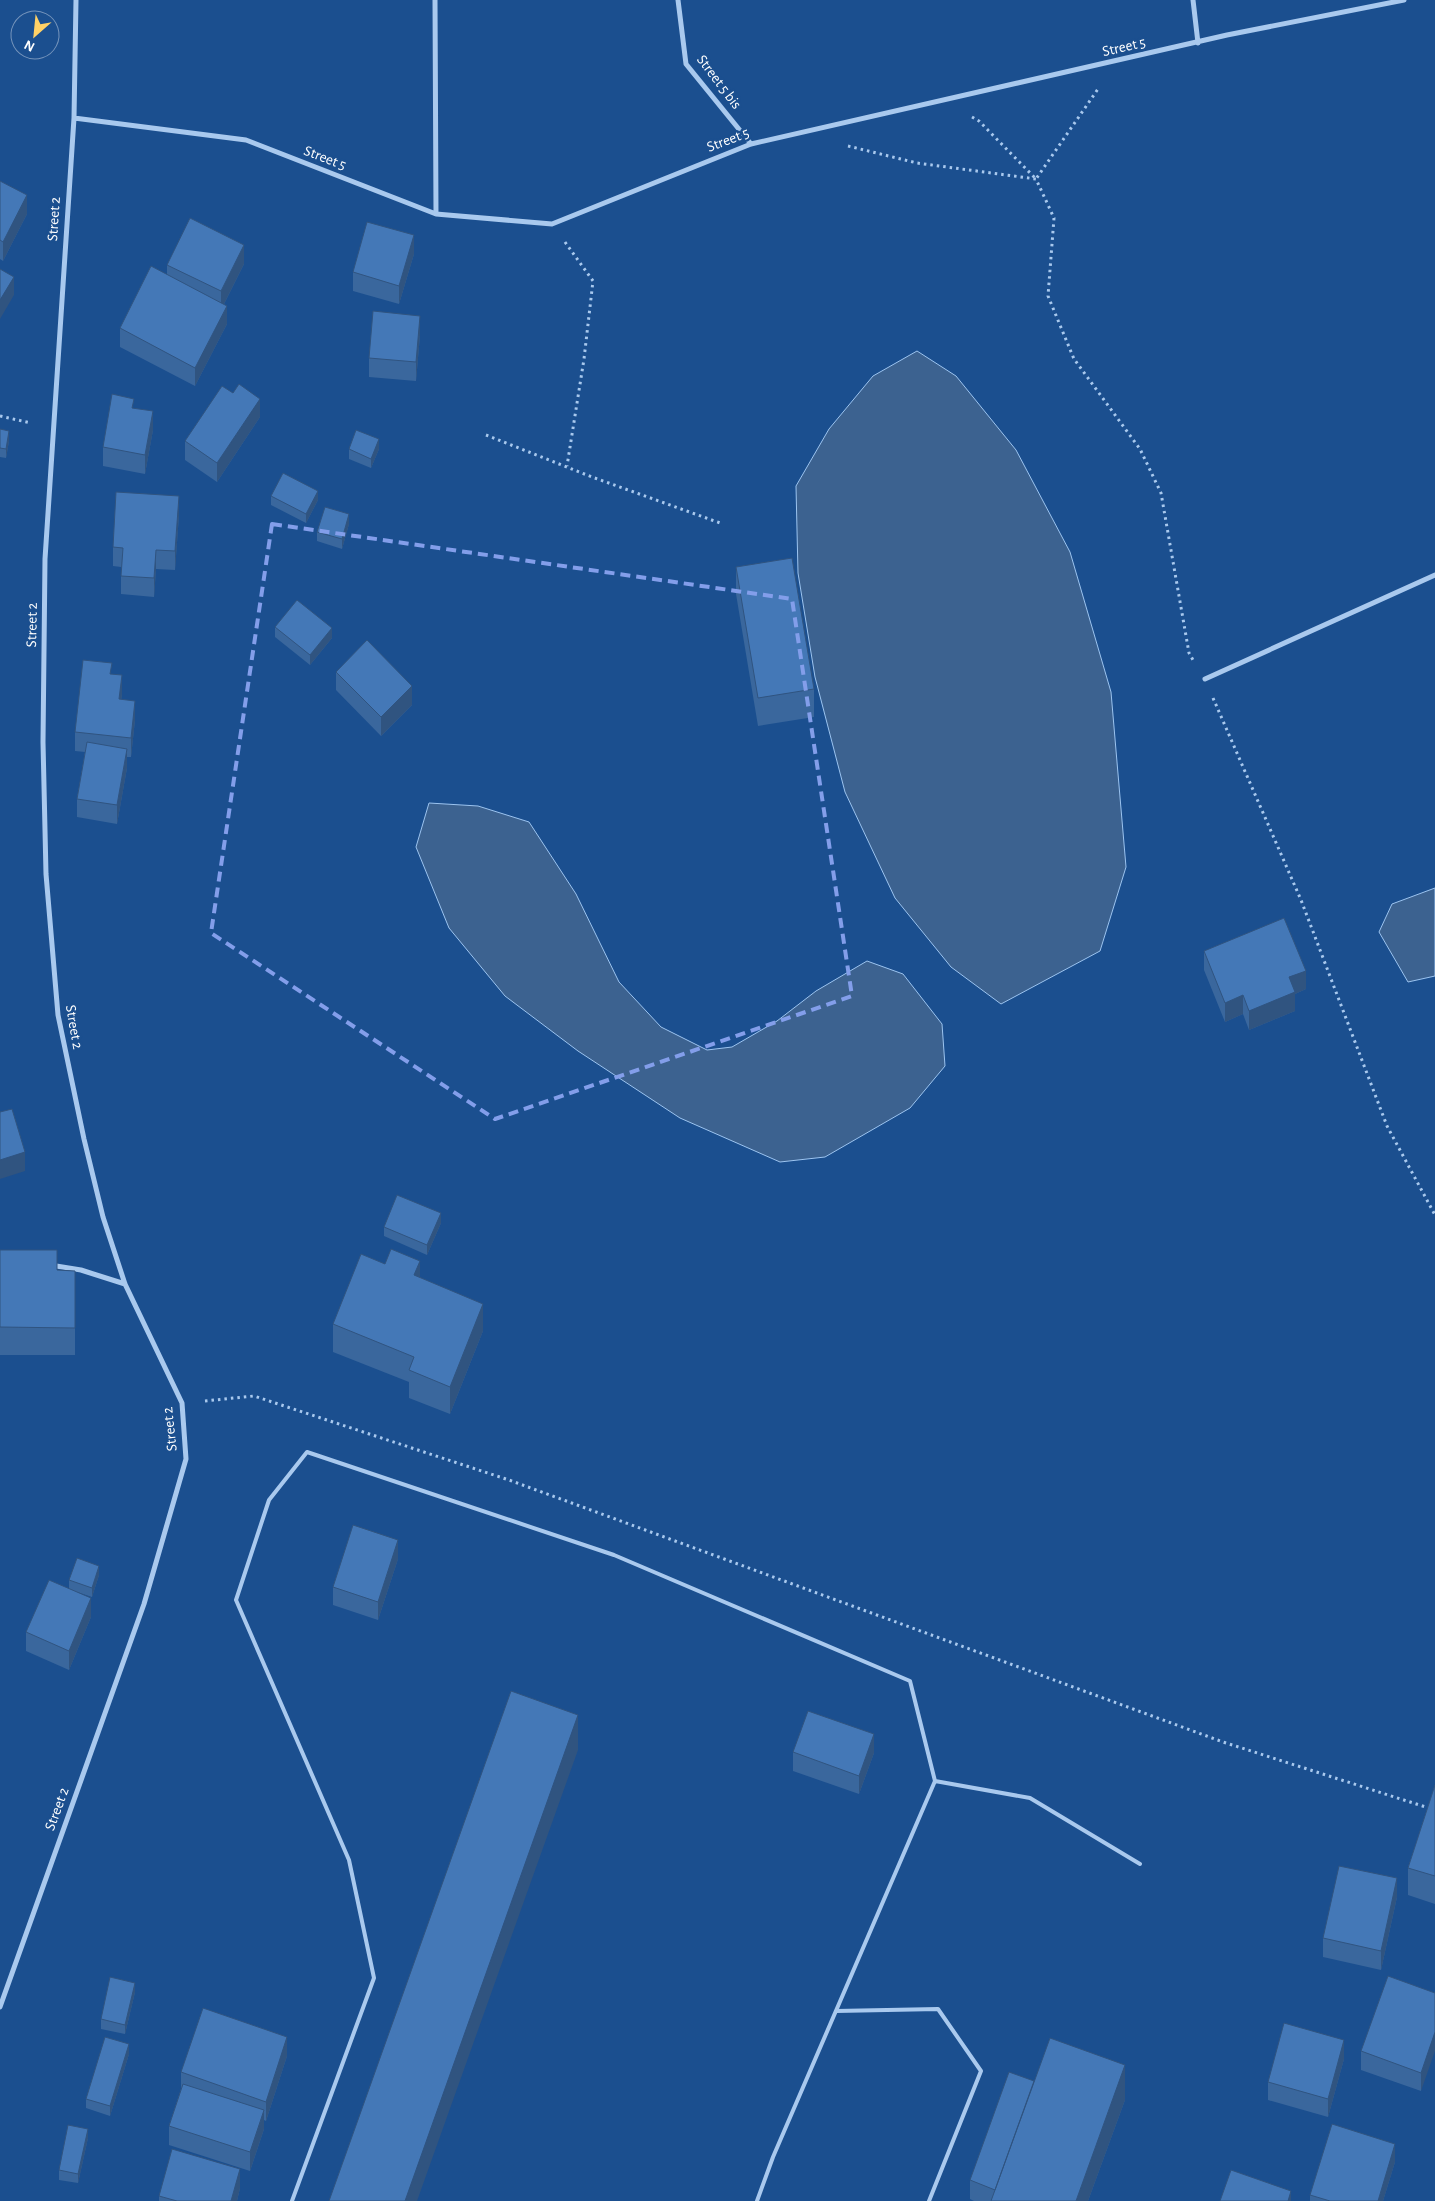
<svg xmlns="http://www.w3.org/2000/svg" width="1435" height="2201" viewBox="0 0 1435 2201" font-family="'Alegreya Sans',sans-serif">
  <rect width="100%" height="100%" fill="#1b4f8f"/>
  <path fill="#3c6290" stroke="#9cc4f0" d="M917 351 956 376 1016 450 1070 552 1111 692 1126 867 1100 951 1001 1004 951 967 895 898 845 792 815 677 798 573 796 486 829 429 873 376Z
    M429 803 478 806 529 822 576 894 619 982 661 1027 707 1050 732 1047 777 1021 816 991 867 961 903 974 942 1024 945 1066 910 1108 825 1157 780 1162 680 1118 578 1051 505 996 449 928 416 847Z
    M1435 888V976L1408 982 1379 932 1392 904Z"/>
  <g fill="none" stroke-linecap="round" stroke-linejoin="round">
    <path stroke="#a9c9ee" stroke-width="3" stroke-dasharray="2.5 4" stroke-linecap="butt" d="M972 117 979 121 1036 179 1098 89
      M848 146 917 163 1036 179 1054 218 1048 296 1074 359 1140 449 1161 493 1189 653 1193 660
      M565 242 593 281 584 359 567 466
      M0 416 31 423
      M486 435 592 477 723 524
      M1213 698 1301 900 1387 1126 1435 1215
      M205 1401 254 1396 509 1480 1223 1742 1435 1810"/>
    <path stroke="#a9c9ee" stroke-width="4" d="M935 1781 1030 1798 1140 1864
      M836 2011 938 2009 981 2071 929 2201
      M292 2201 374 1978 349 1860 236 1600 269 1500 307 1452 614 1555 910 1681 935 1781 773 2157 757 2201"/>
    <path stroke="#a9c9ee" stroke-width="5" d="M435 0 436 214
      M678 0 686 64 751 144
      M1193 0 1198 43
      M74 118 246 140 436 214 552 224 751 144 1227 35 1404 0
      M1205 679 1435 575
      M50 1265 81 1270 125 1284
      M0 2007 144 1604 186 1459 182 1403 125 1284 103 1217 84 1139 58 1015 46 874 43 742 45 559 74 118 76 0"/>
  </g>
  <path fill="#3a679d" d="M0 181 27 214 3 261 0 259Z
    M414 254 399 304 353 291V272Z
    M244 264 224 304 227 324 195 386 120 347V328L167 274V265Z
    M420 335 416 381 369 377V358Z
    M260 417 217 482 185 460V441Z
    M0 429 9 441 6 458 0 457Z
    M153 430 145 474 103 466V447Z
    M349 449H379L371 468 349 459Z
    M271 496 318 500 306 523 271 505Z
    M179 515 175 570 156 569 154 597 121 594V567L113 566V547Z
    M349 524 342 549 317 541V532Z
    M736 567 814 689V717L758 726 736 594Z
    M275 627 332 638 310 665 275 637Z
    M336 672 412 705 381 736 336 690Z
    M112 674 122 694 121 700 135 720 131 757H127V768L117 824 77 817V799L85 752 75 751V732Z
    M1204 951 1306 989 1295 994V1011L1249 1030 1243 1014 1225 1022 1204 970Z
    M441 1223 427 1255 384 1236V1227Z
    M0 1250 57 1270 75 1271V1355H0Z
    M420 1278 483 1331 450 1414 409 1398V1382L333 1352V1324Z
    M398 1559 378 1620 333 1605V1587Z
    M99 1575 92 1597 77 1592 91 1617 69 1670 26 1651V1632L69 1589V1580Z
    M793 1752 874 1753 859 1794 793 1771Z
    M1435 1785V1904L1408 1895V1868Z
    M1397 1897 1381 1970 1323 1957V1938Z
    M135 1992 125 2034 101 2029V2019Z
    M1435 1993 1421 2091 1361 2070V2051Z
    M129 2054 110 2116 86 2108V2099Z
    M287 2056 266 2121 264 2120V2129L250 2171 169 2145V2126L181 2089V2072Z
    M1344 2059 1328 2117 1268 2100V2082Z
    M1034 2081 1125 2100 1088 2201H974L970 2199V2180Z
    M88 2138 78 2183 59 2180V2170Z
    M1395 2162 1383 2201H1310V2195Z
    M240 2188 237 2201H159V2196Z"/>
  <path fill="#305480" d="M27 195V214L3 261V242Z
    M414 235V254L399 304V286Z
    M244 245V264L221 310V291Z
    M14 277V295L0 319V300Z
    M227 306V324L195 386V368Z
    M420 316V335L416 381V362Z
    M260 399V417L217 482V463Z
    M153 411V430L145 474V455Z
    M9 431V441L6 458V449Z
    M379 439V449L371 468V459Z
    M318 491V500L306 523V514Z
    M179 496V515L175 570V551Z
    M349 514V524L342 549V539Z
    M156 550V569L154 597V578Z
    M332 628V638L310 665V655Z
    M122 675V694L119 718V699Z
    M412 686V705L381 736V717Z
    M135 701V720L131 757V738Z
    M127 749V768L117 824V805Z
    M1306 971V989L1295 994V1011L1249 1030V1011L1289 977Z
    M1243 995V1014L1225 1022V1003Z
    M25 1152V1171L0 1179V1160Z
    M441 1213V1223L427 1255V1245Z
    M420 1261V1288L414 1275Z
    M483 1304V1331L450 1414V1387Z
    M398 1540V1559L378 1620V1602Z
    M99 1566V1575L92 1597V1588Z
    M91 1598V1617L69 1670V1651Z
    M578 1715V1750L417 2201H405Z
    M874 1734V1753L859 1794V1776Z
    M1397 1878V1897L1381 1970V1951Z
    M135 1983V1992L125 2034V2025Z
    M1435 2032V2051L1421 2091V2073Z
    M287 2037V2056L266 2121V2102Z
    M1344 2040V2059L1328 2117V2099Z
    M129 2044V2054L110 2116V2106Z
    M1125 2065V2100L1088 2201H1076Z
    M264 2110V2129L250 2171V2152Z
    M88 2129V2138L78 2183V2174Z
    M1395 2144V2162L1383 2201H1378Z
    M240 2169V2188L237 2201H231Z
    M1291 2191V2201H1288Z"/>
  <path fill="#4478b7" stroke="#305480" d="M0 181 27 195 3 242 0 240Z
    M190 218 244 245 221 291 167 265Z
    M367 222 414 235 399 286 353 272Z
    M151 266 227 306 195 368 120 328Z
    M0 269 14 277 0 300Z
    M373 311 420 316 416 362 369 358Z
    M239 384 260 399 217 463 185 441 222 386 233 393Z
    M112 394 134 399 132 408 153 411 145 455 103 447Z
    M0 429 9 431 6 449 0 448Z
    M356 430 379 439 371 459 349 449Z
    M283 473 318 491 306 514 271 496Z
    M116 492 179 496 175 551 156 550 154 578 121 576 123 548 113 547Z
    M325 507 349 514 342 539 317 532Z
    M792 558 814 689 758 698 736 567Z
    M297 600 332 628 310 655 275 627Z
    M367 640 412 686 381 717 336 672Z
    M83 660 112 663 110 674 122 675 119 699 135 701 131 738 75 732Z
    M87 742 127 749 117 805 77 799Z
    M1284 918 1306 971 1289 977 1295 992 1249 1011 1243 995 1225 1003 1204 951Z
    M12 1109 25 1152 0 1160V1112Z
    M397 1195 441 1213 427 1245 384 1227Z
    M391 1249 420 1261 414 1275 483 1304 450 1387 409 1370 414 1357 333 1324 361 1254 385 1264Z
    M0 1250H57V1270L75 1271V1328L0 1327Z
    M353 1525 398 1540 378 1602 333 1587Z
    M77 1558 99 1566 92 1588 69 1580Z
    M49 1580 91 1598 69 1651 26 1632Z
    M511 1691 578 1715 405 2201H329Z
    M808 1711 874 1734 859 1776 793 1752Z
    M1435 1785V1876L1408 1868Z
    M1339 1866 1397 1878 1381 1951 1323 1938Z
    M1388 1976 1435 1993V2032L1421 2073 1361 2051Z
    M110 1977 135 1983 125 2025 101 2019Z
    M203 2008 287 2037 266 2102 181 2072Z
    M1284 2023 1344 2040 1328 2099 1268 2082Z
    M105 2037 129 2044 110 2106 86 2099Z
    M1050 2038 1125 2065 1076 2201H991Z
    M1009 2072 1034 2081 995 2190 970 2180Z
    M183 2084 264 2110 250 2152 169 2126Z
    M1332 2124 1395 2144 1378 2201H1330L1310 2195Z
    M68 2125 88 2129 78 2174 59 2170Z
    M172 2149 240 2169 231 2201H177L159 2196Z
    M1231 2170 1291 2191 1288 2201H1220Z"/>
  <path fill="none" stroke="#839eea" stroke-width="4" stroke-dasharray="10 6" stroke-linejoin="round" d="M272 524 792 599 852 996 495 1119 211 933Z"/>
  <g text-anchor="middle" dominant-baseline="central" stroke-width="5" stroke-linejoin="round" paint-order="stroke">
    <g font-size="15" fill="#fff" stroke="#1b4f8f">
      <text transform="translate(1124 47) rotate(-13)">Street 5</text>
      <text transform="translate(719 82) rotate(53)">Street 5 bis</text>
      <text transform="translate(728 140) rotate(-21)">Street 5</text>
      <text transform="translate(325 158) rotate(21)">Street 5</text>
      <text transform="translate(54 219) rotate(-86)">Street 2</text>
      <text transform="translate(32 625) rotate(-89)">Street 2</text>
      <text transform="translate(74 1027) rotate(80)">Street 2</text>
      <text transform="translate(170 1429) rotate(-96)">Street 2</text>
      <text transform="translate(57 1809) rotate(-70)">Street 2</text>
    </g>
  </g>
  <g transform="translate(35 35) rotate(207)"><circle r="24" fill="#1b4f8f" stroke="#7695bc"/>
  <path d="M0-4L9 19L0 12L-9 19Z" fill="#ffd166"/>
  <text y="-8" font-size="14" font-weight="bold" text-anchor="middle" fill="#ffffff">N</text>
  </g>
</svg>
